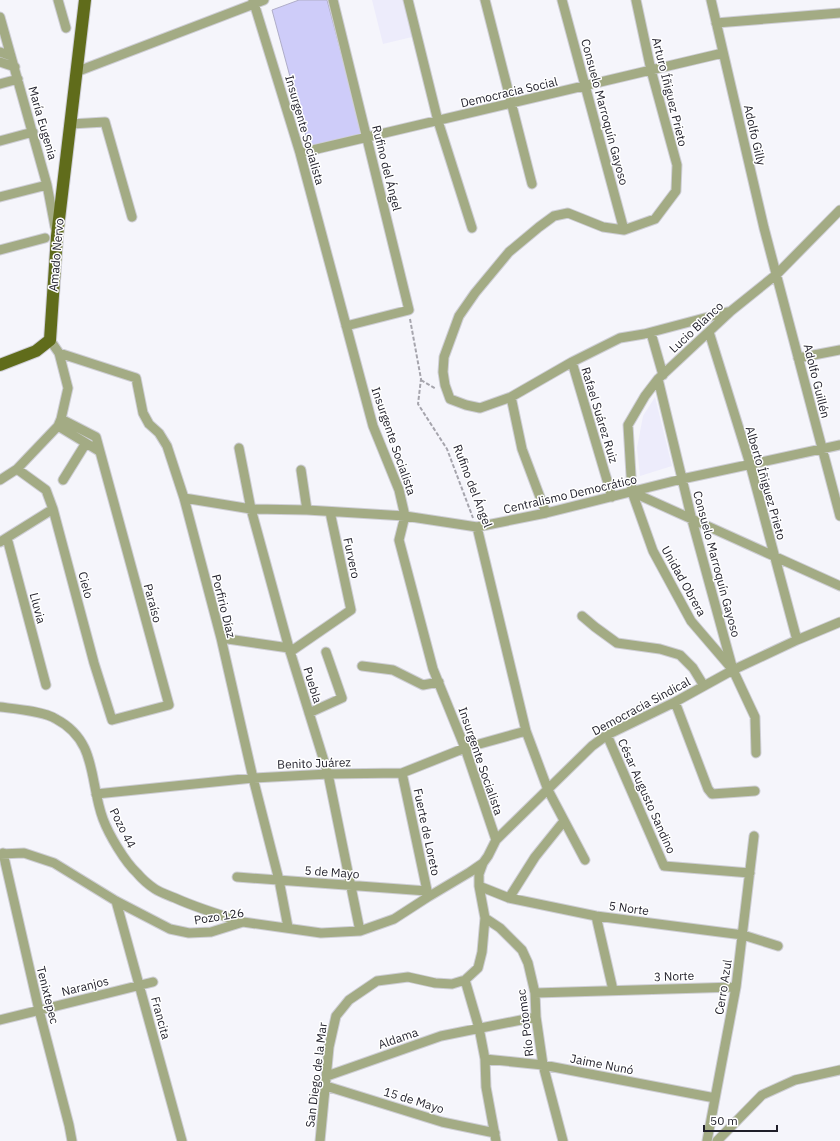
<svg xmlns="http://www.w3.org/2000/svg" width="840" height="1141" viewBox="0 0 840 1141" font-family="'IBM Plex Sans',sans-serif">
  <rect width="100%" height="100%" fill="#f5f5fb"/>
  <path fill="#edecfb" d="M372 0H403L412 37 383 44Z
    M655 397 672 466 640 476 637 448 643 416Z"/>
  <path fill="#ceccf9" stroke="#afadc8" d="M299 0H327L363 134 309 147 272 10Z"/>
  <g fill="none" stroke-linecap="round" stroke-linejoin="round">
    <defs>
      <path id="minor" d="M58 0 66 28
        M253 0 300 153 373 426 399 490 405 516 399 540 433 669 465 748 496 840
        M333 0 409 310 346 326
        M408 0 438 121 472 228
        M485 0 532 184
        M562 0 624 230
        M636 0 651 70 677 165 676 191 655 219 624 230 603 227 568 213 554 216 539 227 509 252 475 293 459 316 444 357 443 372 445 385 450 399 466 405 480 408 511 397 572 362 620 338 644 334 731 311
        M711 0 764 228 840 516
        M0 17 47 185 55 227
        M716 23 840 13
        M0 52 11 56
        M0 62 15 67
        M76 72 264 0
        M0 84 18 79
        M71 124 105 122 132 217
        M0 141 33 132
        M300 153 723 53
        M0 197 47 185
        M0 250 45 238
        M709 332 750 464 797 640
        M651 333 663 375
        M59 353 136 378 143 413 149 424 159 433 167 446 184 498 221 638 253 778 279 880 288 927
        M798 358 840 350
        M572 362 612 497
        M658 379 692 520 733 670 755 717 756 753
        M511 397 522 449 546 513
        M58 426 99 451
        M239 448 251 509 289 648 328 774 360 931
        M17 469 46 490 53 509 94 663 112 720 169 705 96 437 61 419
        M301 470 307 510
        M0 480 17 469 58 426 61 419 68 388 59 353 50 340
        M63 480 86 443
        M632 492 840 586
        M184 498 251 509 307 510 405 516 477 527 546 513 682 479 840 445
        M477 527 526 731 548 790 585 860
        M7 538 46 685
        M0 542 53 509
        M582 616 595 627 617 643 660 649 680 655 693 668 704 686
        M221 638 289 648
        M290 652 351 610 330 512
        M362 666 393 670 423 685 439 682
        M733 670 691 621 653 551 632 492 628 425 645 396 658 379 731 311 777 274 840 210
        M675 702 708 789 712 794 755 791
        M0 707C16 709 43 711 56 719 98 741 89 782 103 819 109 835 125 862 137 873 142 879 149 885 155 889 161 893 168 895 175 898 197 908 220 915 243 922
        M309 713 342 698 326 652
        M607 735 664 866 750 873
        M402 773 428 895
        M96 794 253 778 328 774 402 773 465 748 526 731
        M3 853 39 1010 69 1125 72 1141
        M0 854 24 853 54 863 116 901 170 929 189 933 211 932 243 922 321 933 360 931 394 919 428 897 470 872 483 863 488 856 496 840 592 746 607 735 675 702 733 670 797 640 840 622
        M237 877 427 891
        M479 886 509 898 596 916 743 935 778 946
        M509 898 535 857 564 821
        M116 901 182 1141
        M596 916 613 990
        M485 918 500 928 522 950 528 963 535 993 536 1017 543 1065 563 1141
        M465 980 479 1028 485 1059 486 1087 496 1141
        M535 993 736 987
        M0 1020 153 982
        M485 1059 543 1065 715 1098
        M327 1076 441 1036 536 1017
        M326 1086 442 1122 495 1133
        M320 1141 329 1047 336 1016 349 1000 377 981 408 977 435 983 452 984 465 980 478 968 482 952 485 918 479 886V874L483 863
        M707 1141 736 987 754 836
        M717 1141 762 1095 795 1080 840 1070"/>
      <path id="major" d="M0 365 36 351 50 340 57 236 85 0"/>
    </defs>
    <use href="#minor" stroke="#ceced5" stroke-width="11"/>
    <use href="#major" stroke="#ceced5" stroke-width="14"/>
    <path stroke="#a6a5ad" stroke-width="2" stroke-dasharray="4 2" stroke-linecap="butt" d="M410 319 421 379 418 404 447 449 473 518
      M421 380 436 389"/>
    <use href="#minor" stroke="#a3ab84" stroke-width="9"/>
    <use href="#major" stroke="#606c1b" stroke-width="12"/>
  </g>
  <g text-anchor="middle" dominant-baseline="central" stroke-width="3" stroke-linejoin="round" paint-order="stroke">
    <g font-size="12" fill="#1f1e29" stroke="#fff">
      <text transform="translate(509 92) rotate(-13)">Democracia Social</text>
      <text transform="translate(670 92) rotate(76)">Arturo Íñiguez Prieto</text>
      <text transform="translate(605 112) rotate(75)">Consuelo Marroquín Gayoso</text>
      <text transform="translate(43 123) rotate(74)">María Eugenia</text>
      <text transform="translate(305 130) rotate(74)">Insurgente Socialista</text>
      <text transform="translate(755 135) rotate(77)">Adolfo Gilly</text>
      <text transform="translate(387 168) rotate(76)">Rufino del Ángel</text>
      <text transform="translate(56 255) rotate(-85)">Amado Nervo</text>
      <text transform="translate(696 327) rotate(-43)">Lucio Blanco</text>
      <text transform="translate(817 381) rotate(76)">Adolfo Guillén</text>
      <text transform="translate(600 415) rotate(73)">Rafael Suárez Ruiz</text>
      <text transform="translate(394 441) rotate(71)">Insurgente Socialista</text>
      <text transform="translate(766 483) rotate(74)">Alberto Íñiguez Prieto</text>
      <text transform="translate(473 486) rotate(69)">Rufino del Ángel</text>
      <text transform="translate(570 494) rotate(-13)">Centralismo Democrático</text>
      <text transform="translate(352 558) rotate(78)">Furvero</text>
      <text transform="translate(717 564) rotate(75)">Consuelo Marroquín Gayoso</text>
      <text transform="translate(684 581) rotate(61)">Unidad Obrera</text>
      <text transform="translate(86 585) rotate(75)">Cielo</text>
      <text transform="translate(153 603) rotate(75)">Paraíso</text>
      <text transform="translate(224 606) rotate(76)">Porfirio Díaz</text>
      <text transform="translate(38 608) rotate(75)">Lluvia</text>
      <text transform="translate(313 685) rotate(73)">Puebla</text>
      <text transform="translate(641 706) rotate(-28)">Democracia Sindical</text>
      <text transform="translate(481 761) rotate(71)">Insurgente Socialista</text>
      <text transform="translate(314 763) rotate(-2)">Benito Juárez</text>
      <text transform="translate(647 796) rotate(66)">César Augusto Sandino</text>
      <text transform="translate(123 828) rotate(63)">Pozo 44</text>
      <text transform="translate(427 832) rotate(78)">Fuerte de Loreto</text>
      <text transform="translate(332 872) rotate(4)">5 de Mayo</text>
      <text transform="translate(629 908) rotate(8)">5 Norte</text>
      <text transform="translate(219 916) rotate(-9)">Pozo 126</text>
      <text transform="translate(674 976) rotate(-2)">3 Norte</text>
      <text transform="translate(85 986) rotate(-14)">Naranjos</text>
      <text transform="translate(723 987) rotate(-81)">Cerro Azul</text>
      <text transform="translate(48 995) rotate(76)">Tenixtepec</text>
      <text transform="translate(161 1018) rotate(75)">Francita</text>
      <text transform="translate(525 1023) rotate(-97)">Río Potomac</text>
      <text transform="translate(398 1038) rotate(-19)">Aldama</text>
      <text transform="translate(602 1064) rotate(11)">Jaime Nunó</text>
      <text transform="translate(316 1075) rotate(-83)">San Diego de la Mar</text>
      <text transform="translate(414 1100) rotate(17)">15 de Mayo</text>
    </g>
  </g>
  <path d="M704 1125v6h73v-6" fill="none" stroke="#1f1e29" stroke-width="2"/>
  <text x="710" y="1125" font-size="12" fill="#1f1e29" stroke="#ffffff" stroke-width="3" paint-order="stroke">50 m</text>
</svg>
